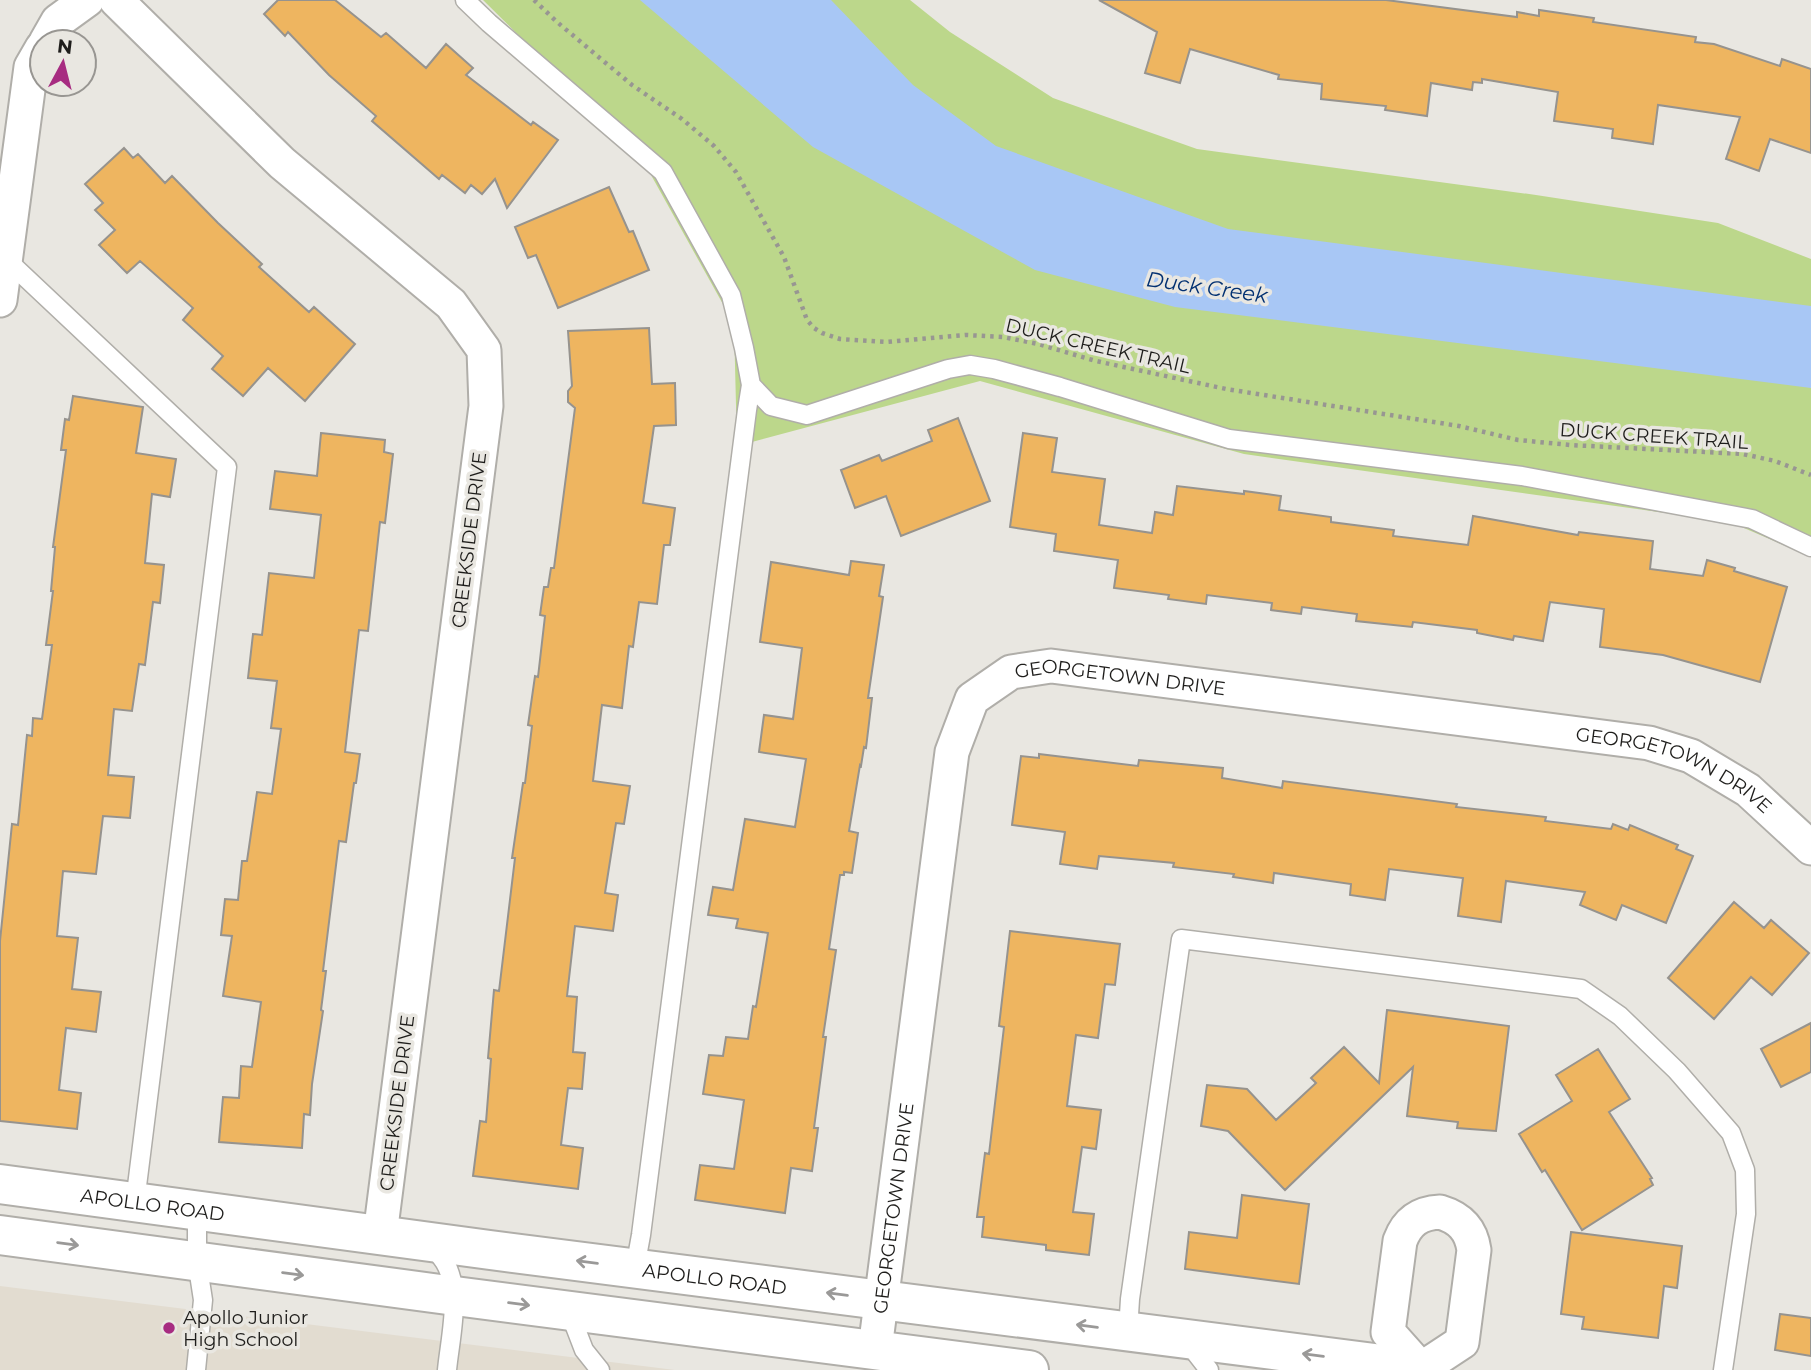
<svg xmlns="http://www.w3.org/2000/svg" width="1811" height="1370" viewBox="0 0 1811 1370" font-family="Montserrat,sans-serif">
  <rect width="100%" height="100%" fill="#e9e7e1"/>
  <path fill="#e2dcd0" d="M0 1286 675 1370H0Z"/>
  <path fill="#bcd78b" d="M483 0H910L950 32 1053 98 1197 149 1536 195 1718 223 1811 259V557L1730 522 1244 454 980 381 737 446 734 324 641 157Z"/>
  <path fill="#a8c7f5" d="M640 0H831L913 85 996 146 1228 229 1811 306V388L1175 307 1035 270 813 147Z"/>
  <path fill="#eeb560" stroke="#96938e" stroke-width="2" d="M278 0H335L381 37 386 33 426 68 446 44 473 68 466 75 531 125 533 122 558 140 507 208 495 179 482 194 471 185 465 193 442 175 439 179 372 121 376 116 329 75 288 32 285 36 264 14Z
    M1099 0H1386L1517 17V12L1539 16V10L1594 18 1593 22 1696 37 1695 42 1714 44 1780 66 1782 59 1811 69V153L1770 139 1759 171 1726 159 1740 117 1658 105 1653 144 1612 138 1613 129 1554 121 1558 92 1482 79V83L1473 82 1472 90 1431 83 1427 116 1385 110 1386 106 1321 99 1322 84 1278 79 1279 75 1190 49 1180 83 1145 73 1157 32Z
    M124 148 133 158 138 154 165 183 172 176 218 223 262 264 259 267 309 312 314 307 355 344 305 401 268 368 243 396 212 369 223 356 183 320 193 308 140 261 127 273 99 245 115 230 95 210 103 203 85 184Z
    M609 187 629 232 633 231 649 270 558 308 536 255 528 258 515 227Z
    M649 328 652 384 675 383 676 425 654 426 643 503 675 508 670 545H664L657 604 639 602 633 647 629 646 622 708 602 705 593 781 630 786 624 824 616 823 605 893 618 895 613 931 575 926 567 996 577 997 573 1052 585 1053 582 1089 568 1088 561 1145 583 1148 578 1189 473 1176 480 1121 486 1122 491 1059 488 1058 494 990 499 991 515 858H512L523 783H525L532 726 528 725 535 676 538 677 545 616 540 615 544 587H548L551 568H554L575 408 568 402V391L572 386 568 331Z
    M73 396 143 407 136 453 176 459 170 497 152 494 145 563 164 565 160 603 153 602 145 665 139 664 132 711 114 709 108 775 134 777 130 818 103 816 96 874 63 871 57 936 78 938 72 989 101 992 96 1032 66 1028 59 1090 81 1093 77 1129 0 1121V941L12 824 18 825 27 735 32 736 33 718 42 719 52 645H46L53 591H51L55 547H53L66 450H61L65 419 69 420Z
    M958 418 990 501 901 536 886 496 855 508 841 470 879 455 882 461 932 441 928 430Z
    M321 433 385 440 384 452 393 454 385 523 380 522 368 631 359 630 345 752 360 754 356 783H354L346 842 339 841 323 971H326L321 1010 323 1011 312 1084 310 1115 304 1114 302 1148 219 1142 223 1097 239 1098 241 1066 252 1067 261 1002 223 996 232 936 221 935 225 899 238 900 242 861H247L257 792 272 794 281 729 271 728 277 681 248 678 253 634 262 635 269 573 314 578 321 515 270 509 275 471 317 476Z
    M1023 433 1057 438 1052 472 1105 479 1099 525 1152 533 1155 512 1173 515 1177 486 1244 494V491L1281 496 1279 510 1331 517V522L1394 530 1393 536 1468 545 1473 516 1578 535 1579 532 1653 541 1650 569 1703 576 1707 560 1735 568 1734 571 1787 587 1760 682 1663 655 1600 647 1604 609 1550 602 1543 641 1514 636 1513 640 1477 633V630L1413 622 1412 627 1356 621 1357 614 1302 607 1301 614 1271 610 1272 603 1207 595 1206 604 1168 599 1169 595 1114 588 1118 560 1054 551 1056 534 1010 527Z
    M851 561 884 565 879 596 883 597 868 698H872L866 748 864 747 861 766 860 765 849 831 858 833 852 873 844 872V875H840L829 949 836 950 823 1037H826L814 1128H818L812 1171 791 1168 785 1213 695 1200 700 1165 734 1169 744 1100 703 1094 709 1055 723 1056 726 1037 748 1039 753 1006 756 1007 768 933 736 928 738 919 708 915 713 887 733 890 745 819 795 827 806 759 759 752 764 715 793 719 802 648 760 642 771 562 849 575Z
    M1039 754 1138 766 1139 760 1223 768 1222 778 1282 788 1283 781 1457 804 1456 807 1546 817 1545 821 1611 829 1613 824 1628 830 1630 825 1678 845 1676 849 1693 856 1666 923 1622 905 1616 920 1580 905 1585 892 1506 881 1501 922 1458 916 1463 878 1389 869 1385 900 1350 895 1351 884 1274 873 1273 883 1233 877 1234 874 1173 867 1174 863 1099 856 1097 869 1060 864 1065 832 1012 825 1021 756 1039 758Z
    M1734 902 1764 928 1771 920 1809 953 1772 995 1751 977 1714 1019 1668 978Z
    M1010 931 1120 944 1115 985 1105 984 1098 1038 1076 1035 1067 1106 1101 1110 1096 1149 1082 1147 1073 1212 1094 1214 1089 1255 1046 1250V1245L982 1237 984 1217H977L985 1153 989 1154 1004 1027 999 1026Z
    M1387 1010 1509 1026 1496 1131 1457 1128 1458 1122 1407 1116 1413 1067 1285 1190 1228 1131 1201 1126 1207 1085 1247 1089 1276 1120 1316 1083 1311 1078 1344 1047 1379 1083Z
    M1811 1023V1072L1781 1087 1761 1049Z
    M1598 1049 1630 1099 1609 1112 1652 1178 1650 1179 1653 1185 1582 1230 1545 1170 1542 1172 1519 1134 1572 1101 1556 1075Z
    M1242 1195 1309 1204 1299 1284 1185 1269 1189 1232 1237 1238Z
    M1571 1232 1682 1246 1677 1288 1664 1286 1658 1338 1582 1329 1584 1317 1561 1314Z
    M1780 1314 1811 1318V1356L1775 1350Z"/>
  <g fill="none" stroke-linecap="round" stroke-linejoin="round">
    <defs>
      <path id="service" d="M465 0 489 23 663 172 731 295 744 348 751 385 771 406 807 415 948 369 970 365 994 369 1060 387 1229 439 1522 476 1752 519 1811 547
        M6 259 227 467 135 1202
        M430 1245C434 1249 438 1252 441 1257 464 1285 450 1337 447 1370
        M635 1268 641 1235 747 410 751 385
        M569 1311 584 1350 600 1370
        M1128 1331 1130 1299 1181 939 1581 989 1620 1016 1677 1071 1731 1133 1745 1170 1746 1214 1723 1370
        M1186 1345 1195 1352 1209 1370
        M196 1370 203 1300 197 1261V1211"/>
      <g id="minor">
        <path d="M116 0 282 163 451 304 484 350 486 406 380 1235"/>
        <path d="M46 42 58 21 87 0"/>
        <path d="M0 300 31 67 42 48"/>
        <path d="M1440 1212C1460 1218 1471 1229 1474 1250L1462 1342 1421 1369 1388 1332 1400 1241C1407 1222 1419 1213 1440 1212Z"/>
        <path id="s1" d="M875 1349 952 752 972 699 1011 672 1051 666 1649 743 1691 756 1748 790 1811 848"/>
      </g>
      <g id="tertiary">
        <path id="s2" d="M0 1184 490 1250 1429 1370"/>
        <path d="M0 1235 455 1296 1029 1370"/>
      </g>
    </defs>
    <use href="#service" stroke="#b0aea9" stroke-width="21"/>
    <use href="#minor" stroke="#b0aea9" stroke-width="37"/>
    <use href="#tertiary" stroke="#b0aea9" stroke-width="42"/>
    <path stroke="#989692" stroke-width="4.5" stroke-dasharray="3.5 5" stroke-linecap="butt" d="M534 0 557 22 632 85 682 119 714 146 736 172 784 257 807 320 814 328 822 333 840 339 886 342 966 335 1003 337 1038 344 1096 361 1226 389 1459 426 1518 440 1570 445 1743 454 1775 461 1811 475"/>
    <use href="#service" stroke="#fff" stroke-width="18"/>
    <use href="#minor" stroke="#fff" stroke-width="33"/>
    <use href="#tertiary" stroke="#fff" stroke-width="38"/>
  </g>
  <defs><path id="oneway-shaft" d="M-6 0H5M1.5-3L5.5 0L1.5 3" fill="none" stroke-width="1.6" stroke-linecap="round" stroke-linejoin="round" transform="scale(1.75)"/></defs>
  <g stroke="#9a9998">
    <use href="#oneway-shaft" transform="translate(68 1244) rotate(8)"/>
    <use href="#oneway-shaft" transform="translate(587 1262) rotate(-173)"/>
    <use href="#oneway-shaft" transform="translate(293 1274) rotate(8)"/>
    <use href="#oneway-shaft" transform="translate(837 1294) rotate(-173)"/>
    <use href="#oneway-shaft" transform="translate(519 1304) rotate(7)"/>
    <use href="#oneway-shaft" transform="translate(1087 1326) rotate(-173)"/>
    <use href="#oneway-shaft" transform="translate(1313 1355) rotate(-173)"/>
  </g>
  <circle fill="#a72c81" stroke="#e9e7e1" stroke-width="2.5" cx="169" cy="1328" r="7"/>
  <g text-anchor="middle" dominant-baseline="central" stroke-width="7" stroke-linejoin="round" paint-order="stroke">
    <g font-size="19" fill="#1e1d1b" stroke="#e9e7e1">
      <text transform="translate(1098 346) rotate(13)">DUCK CREEK TRAIL</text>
      <text transform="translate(1654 436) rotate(4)">DUCK CREEK TRAIL</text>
      <text transform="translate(469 540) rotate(-83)">CREEKSIDE DRIVE</text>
      <text stroke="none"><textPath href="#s1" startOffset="816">GEORGETOWN DRIVE</textPath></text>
      <text stroke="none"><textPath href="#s1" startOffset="1382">GEORGETOWN DRIVE</textPath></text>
      <text transform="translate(397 1103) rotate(-83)">CREEKSIDE DRIVE</text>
      <text stroke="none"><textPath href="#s2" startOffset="154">APOLLO ROAD</textPath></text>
      <text stroke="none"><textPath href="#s1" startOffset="142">GEORGETOWN DRIVE</textPath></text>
      <text stroke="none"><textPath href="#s2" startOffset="721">APOLLO ROAD</textPath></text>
    </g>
    <g font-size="19" fill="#1e1d1b" stroke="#e9e7e1" text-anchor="start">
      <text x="183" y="1317">Apollo Junior<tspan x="183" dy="22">High School</tspan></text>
    </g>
    <g font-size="21" font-style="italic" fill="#023071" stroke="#e9e7e1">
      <text transform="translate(1207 287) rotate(8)">Duck Creek</text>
    </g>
  </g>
  <g transform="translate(63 63) rotate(7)"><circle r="33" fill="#e9e7e1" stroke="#989692" stroke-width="2"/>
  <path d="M0-5L12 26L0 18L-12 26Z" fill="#a72c81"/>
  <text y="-10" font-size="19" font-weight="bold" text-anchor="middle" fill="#1e1d1b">N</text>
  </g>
</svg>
